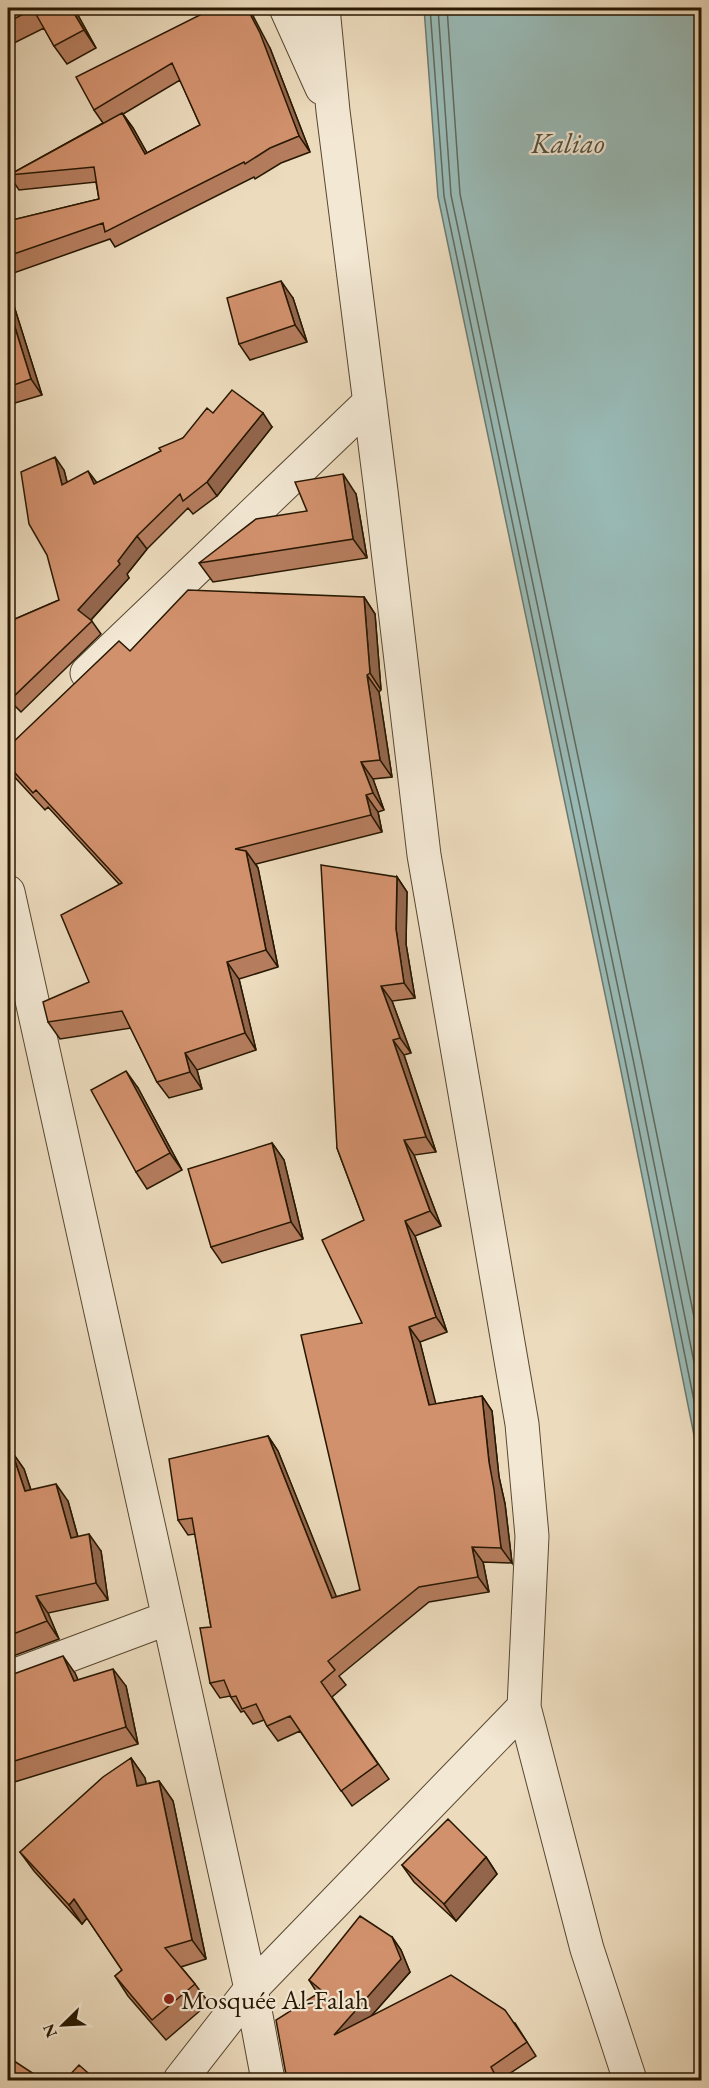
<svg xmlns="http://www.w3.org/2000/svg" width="709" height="2088" viewBox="0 0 709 2088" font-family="'EB Garamond',serif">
  <rect width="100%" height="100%" fill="#ecdbbd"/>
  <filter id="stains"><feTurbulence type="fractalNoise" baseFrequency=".00333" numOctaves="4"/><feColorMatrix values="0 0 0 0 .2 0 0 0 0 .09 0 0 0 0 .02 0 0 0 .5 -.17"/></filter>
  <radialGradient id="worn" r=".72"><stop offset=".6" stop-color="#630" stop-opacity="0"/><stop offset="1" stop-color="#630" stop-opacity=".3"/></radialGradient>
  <path fill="#99bab6" stroke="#6b796e" stroke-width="1.5" d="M424 8H701V1470L619 1061 438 197Z"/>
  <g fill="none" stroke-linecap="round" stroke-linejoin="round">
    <path stroke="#60685c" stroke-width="1.5" d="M430 8 444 196 625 1060 702 1440
      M438 8 451 195 633 1059 702 1402
      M447 8 460 194 641 1057 702 1356"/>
    <defs>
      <path id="minor" d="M286 8 322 88
        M323 8 333 111 381 491 424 855 522 1424 532 1536 524 1707 587 1949 630 2080
        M87 673 370 402
        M8 892 251 1989 268 2080
        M8 1678 168 1618
        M180 2080 251 1989 524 1707"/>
    </defs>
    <use href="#minor" stroke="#584830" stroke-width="35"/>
    <use href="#minor" stroke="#f3e8d4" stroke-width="33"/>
  </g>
  <path fill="#b57d5e" stroke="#271701" stroke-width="1.5" fill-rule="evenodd" d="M8 8H74L96 48 67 64 54 46 44 28 8 46Z
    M200 15 270 48 310 152 281 163 255 179 254 177 115 247 110 239 8 275V221L99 199 96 182 19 190 9 175 103 123 94 110ZM180 80 200 125 147 153 133 128 123 114Z
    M8 287 42 395 8 405Z
    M293 298 307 342 250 360 239 344Z
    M213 413 272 427 217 496 193 514 188 508 147 549 127 574 129 578 91 620 101 634 21 712 14 705 8 696V622L59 600 64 470 67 482 97 483 161 451 183 438Z
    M356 494 367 558 213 582 199 563 307 511Z
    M364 597 375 614 381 690 379 692 392 777 373 779 384 810 378 812 382 832 256 864 258 868 278 967 239 979 256 1050 197 1070 202 1089 169 1098 157 1082 131 1028 60 1039 48 1022 89 982 119 884 48 807 45 810 8 770V747L130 651Z
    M397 877 407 892 406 944 415 998 392 1001 411 1053 404 1055 436 1152 414 1155 441 1226 415 1236 447 1332 420 1342 435 1404 482 1396 492 1411 499 1477 505 1504 512 1563 483 1562 489 1592 429 1602 339 1676 346 1685 332 1697 389 1779 352 1806 300 1731 278 1741 267 1726 264 1720 253 1724 244 1711 241 1712 230 1696 220 1698 210 1683 211 1627 195 1534 188 1535 178 1520 268 1436 278 1451 336 1597 360 1590 362 1323 364 1220 337 1148Z
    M138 1088 182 1170 147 1189 136 1172Z
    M272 1143 284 1160 303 1239 222 1263 211 1247Z
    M12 1452 24 1469 31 1490 68 1501 78 1537 101 1551 108 1600 48 1613 59 1639 8 1658V1453Z
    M75 1673 78 1680 126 1686 138 1744 8 1784V1676Z
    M131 1758 145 1778 146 1784 159 1781 173 1801 206 1959 181 1967 195 1984 209 2003 166 2040 128 1996 115 1976 122 1970 87 1918 82 1924 34 1871 20 1852Z
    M486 1857 497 1874 456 1921 414 1882 402 1865Z
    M392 1937 401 1950 410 1972 372 2015 515 2023 536 2056 500 2080H287L318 1994 309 1980Z"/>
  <path fill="#93664c" stroke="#271701" stroke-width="1.5" d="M71 8H74L96 48 84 30Z
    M247 8H249L270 48 310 152 299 136Z
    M122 113 133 128 156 169 145 154Z
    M281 281 293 298 307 342 295 325Z
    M8 287 42 395 31 379 8 305Z
    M263 413 272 427 217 496 207 482Z
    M55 457 64 470 71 498 62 485Z
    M88 471 98 484H94Z
    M343 474 356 494 367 558 353 539Z
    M137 536 147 549 127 574 129 578 88 623 78 610Z
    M364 597 375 614 381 690 370 673Z
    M367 675 379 692 392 777 380 760Z
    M361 762 373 779 384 810 373 793Z
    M366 795 378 812 382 832 371 815Z
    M246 851 258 868 278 967 266 950Z
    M397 877 407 892 406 944 415 998 404 983 396 929Z
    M227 962 239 979 256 1050 245 1033Z
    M381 986 392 1001 411 1053 400 1038Z
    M393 1040 404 1055 436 1152 426 1137Z
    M185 1053 197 1070 202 1089 190 1072Z
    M126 1071 138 1088 182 1170 170 1153Z
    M404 1140 414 1155 441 1226 430 1211Z
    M272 1143 284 1160 303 1239 291 1222Z
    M405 1221 415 1236 447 1332 436 1317Z
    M409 1327 420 1342 440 1420 429 1405Z
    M482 1396 492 1411 499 1477 505 1504 512 1563 501 1548 489 1462Z
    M268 1436 278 1451 343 1613 332 1598Z
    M12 1452 24 1469 37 1509 25 1491Z
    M56 1484 68 1501 83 1556 71 1538Z
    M89 1534 101 1551 108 1600 96 1583Z
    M472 1547 483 1562 489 1592 478 1577Z
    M36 1596 48 1613 59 1639 47 1621Z
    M63 1656 75 1673 86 1699 74 1681Z
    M113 1669 126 1686 138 1744 126 1727Z
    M131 1758 145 1778 150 1805 137 1786Z
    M159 1781 173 1801 206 1959 192 1940Z
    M486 1857 497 1874 456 1921 444 1904Z
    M74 1899 87 1918 82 1924 69 1905Z
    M392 1937 401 1950 410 1972 343 2048 334 2035Z
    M34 2074 39 2080H31Z"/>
  <path fill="#d2916d" stroke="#271701" stroke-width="1.5" d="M8 8H71L84 30 54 46 33 9 8 22Z
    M195 8H247L260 33 299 136 270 148 245 164 244 162 105 232 103 223 8 256V221L99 199 94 167 9 175 122 113 145 154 200 125 172 63 94 110 76 77 200 15Z
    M281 281 295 325 239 344 227 298Z
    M8 305 31 379 8 387Z
    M232 390 263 413 207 482 183 501 180 494 137 536 118 561 120 564 78 610 92 621 11 699 8 695V622L59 600 47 555 29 524 21 472 55 457 62 485 88 471 94 484 161 451 159 448 183 438 207 408 213 413Z
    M343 474 353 539 199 563 256 519 307 511 295 482Z
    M188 590 364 597 370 673 367 675 380 760 361 762 373 793 366 795 371 815 235 849 246 851 266 950 227 962 245 1033 185 1053 190 1072 157 1082 122 1011 48 1022 43 1002 89 982 61 915 122 883 36 790 33 793 8 765V747L119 641 130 651Z
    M321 865 397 877 396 929 404 983 381 986 400 1038 393 1040 426 1137 404 1140 430 1211 405 1221 436 1317 409 1327 429 1405 482 1396 489 1462 494 1489 501 1548 472 1547 478 1577 419 1587 328 1661 335 1670 321 1682 378 1764 341 1791 290 1716 267 1726 256 1704 242 1709 236 1696 231 1697 224 1680 210 1683 200 1628 211 1627 192 1518 178 1520 169 1459 268 1436 332 1598 360 1590 301 1335 362 1323 322 1240 364 1220 337 1148Z
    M126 1071 170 1153 136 1172 91 1090Z
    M272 1143 291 1222 211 1247 188 1169Z
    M12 1452 25 1491 56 1484 71 1538 89 1534 96 1583 36 1596 47 1621 8 1636V1453Z
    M63 1656 74 1681 113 1669 126 1727 8 1763V1676Z
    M131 1758 137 1786 159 1781 192 1940 165 1948 195 1984 152 2020 115 1976 122 1970 74 1899 69 1905 20 1852 103 1777Z
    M448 1819 486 1857 444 1904 402 1865Z
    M360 1916 392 1937 401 1959 334 2035 451 1975 505 2010 527 2042 491 2067 498 2080H287L276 2020 322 1991 309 1980Z
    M8 2057 34 2074 31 2080H8Z
    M79 2065 96 2080H65Z"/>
  <circle fill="#8f2418" stroke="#f3e8d4" stroke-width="2" cx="169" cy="1999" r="6"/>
  <g text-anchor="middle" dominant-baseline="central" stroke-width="4.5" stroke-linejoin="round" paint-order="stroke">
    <g font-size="27" fill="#271701" stroke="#f3e8d4" text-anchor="start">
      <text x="181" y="1999">Mosquée Al-Falah</text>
    </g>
    <g font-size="28" font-style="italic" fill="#4f5040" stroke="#f3e8d4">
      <text x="568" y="143">Kaliao</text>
    </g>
  </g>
  <rect width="709" height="2088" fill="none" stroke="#ecdbbd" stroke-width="30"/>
  <rect x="9" y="9" width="691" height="2070" fill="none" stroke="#271701" stroke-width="3"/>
  <rect x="15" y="15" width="679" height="2058" fill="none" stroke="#271701" stroke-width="1.5"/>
  <g transform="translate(63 2025) rotate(246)" stroke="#f3e8d4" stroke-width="4.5" paint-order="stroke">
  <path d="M0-4.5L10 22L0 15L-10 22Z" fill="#271701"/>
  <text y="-9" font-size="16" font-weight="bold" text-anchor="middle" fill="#271701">N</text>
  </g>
  <rect width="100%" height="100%" filter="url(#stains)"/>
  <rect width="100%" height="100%" fill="url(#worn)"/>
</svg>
